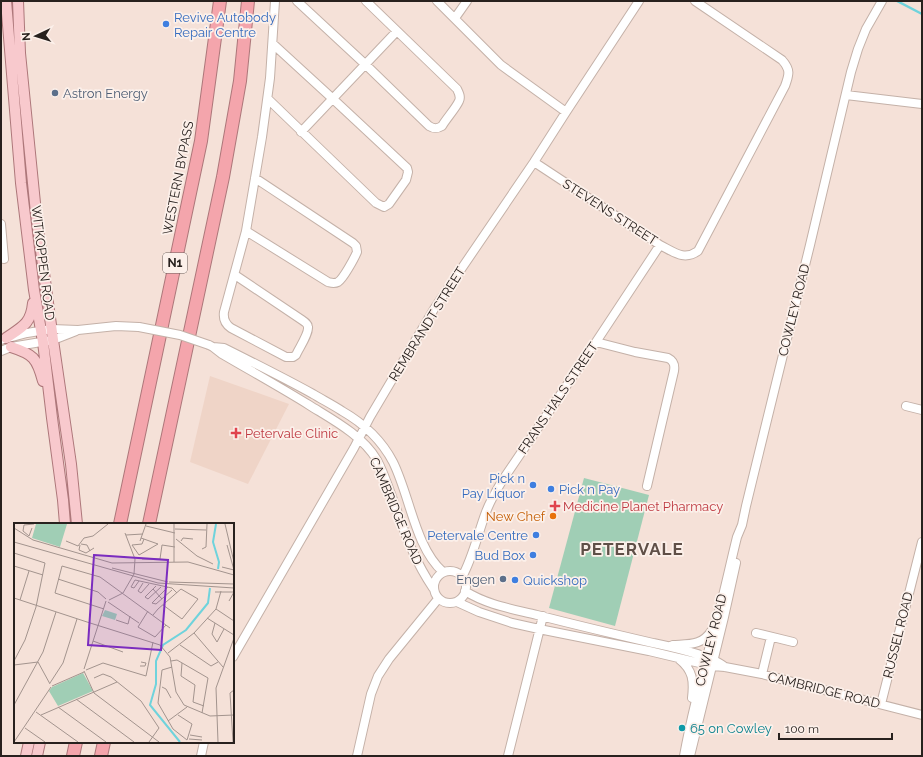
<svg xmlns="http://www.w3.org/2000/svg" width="923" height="757" viewBox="0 0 923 757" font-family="Raleway,sans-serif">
  <rect width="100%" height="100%" fill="#f5e1d8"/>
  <path fill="#efd4c7" d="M210 376 289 404 248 484 190 462Z"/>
  <path fill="#a0ceb5" d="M584 478 649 495 615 626 549 608Z"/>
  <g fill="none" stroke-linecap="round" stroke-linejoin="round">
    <path stroke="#6fd3dc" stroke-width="2.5" d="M897 1 922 14"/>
    <defs>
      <path id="minor" d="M297 1 366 65 429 126C434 129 437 129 442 126 446 119 456 108 459 101 461 97 459 93 457 89L366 1
        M437 1 501 65 566 112
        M455 18 467 1
        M846 95 922 104
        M268 99 376 203 384 207 389 204 406 180 408 172 407 168 333 99 273 44
        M301 132 397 31
        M534 162 660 245C674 252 684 261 698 251L785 86C789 75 791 70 782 60L695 1
        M1 224 4 259
        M246 231 328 282C332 283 334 284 338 282 343 279 354 259 357 252L356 246 353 243 255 178
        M235 275 302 320C305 322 308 324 308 327 309 334 299 348 296 355L293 357H286L231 328C225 324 223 319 224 312L246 231 262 137 270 78 275 1
        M1 340 27 333 52 329 78 330 116 326 139 327
        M596 342 635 352 668 358C674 361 675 365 674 371L647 486
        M209 345 213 347 222 354C251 371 280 387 309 405 333 420 362 435 377 460 385 475 390 492 396 508 406 537 416 563 433 588
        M213 347 224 348C254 363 284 378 313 394 323 400 333 405 342 411 363 423 382 441 393 462 410 496 415 547 443 572
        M1 351 11 347 53 340 76 331
        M906 406 922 410
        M434 587a16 16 0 1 1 32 0a16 16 0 1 1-32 0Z
        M462 577C473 557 478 533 486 512 490 501 496 491 502 481L596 342 660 245
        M465 591C487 605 513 609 537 615 576 625 614 634 653 643 672 647 711 655 725 667
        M457 602 479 612 512 623 539 629 649 651 712 666 725 667 762 674 922 715
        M756 633 793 642
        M673 645C689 644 702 646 712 630
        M233 657 354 448 370 417 434 309 534 162 566 112 639 1
        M679 659C693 670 694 681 692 698
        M762 674 771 637
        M881 704 922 542
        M201 756 204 742
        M357 756 371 694 378 676 389 659 438 599
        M508 756 543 616
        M684 756C692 711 704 667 716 623 724 594 730 565 737 537L742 525 746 506 767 420 810 245 851 72 858 49 866 29 882 1
        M690 756 724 617 736 563"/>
      <path id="major" d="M6 1 21 183 34 290 43 342 52 418 63 500 65 524
        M18 1 20 53 36 213 53 340 71 464 77 524
        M6 338C22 327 31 324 33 303
        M11 347C33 354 37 358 43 381
        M26 756 29 742
        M37 756 40 742"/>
      <path id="highway" d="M120 524 201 141 220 1
        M149 524 223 177 240 81 248 1
        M73 756 76 742
        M101 756 104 742"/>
    </defs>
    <use href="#minor" stroke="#c4b1a8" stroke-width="10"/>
    <use href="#major" stroke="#ad777a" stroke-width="12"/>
    <use href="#highway" stroke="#ad777a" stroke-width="14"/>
    <use href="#minor" stroke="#fff" stroke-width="8"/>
    <use href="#major" stroke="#f8c9cd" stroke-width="10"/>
    <use href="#highway" stroke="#f4a5ac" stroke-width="12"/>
    <defs>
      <path id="minor-bridge" d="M139 327 180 335 209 345"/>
    </defs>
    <use href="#minor-bridge" stroke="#c4b1a8" stroke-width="10" stroke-linecap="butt"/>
    <use href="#minor-bridge" stroke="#fff" stroke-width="8"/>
  </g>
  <g fill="#3f7fe0" stroke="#fcf0ea" stroke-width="1.5">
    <circle cx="166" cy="24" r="4"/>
    <circle cx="533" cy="485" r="4"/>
    <circle cx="551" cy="489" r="4"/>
    <circle cx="536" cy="535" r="4"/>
    <circle cx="533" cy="555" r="4"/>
    <circle cx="515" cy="580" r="4"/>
  </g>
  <g fill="#5c6f8a" stroke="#fcf0ea" stroke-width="1.5">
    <circle cx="55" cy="93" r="4"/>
    <circle cx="503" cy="579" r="4"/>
  </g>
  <g fill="#e0444e" stroke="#fcf0ea" stroke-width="1.5">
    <path d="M234 427h4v4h4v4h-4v4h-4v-4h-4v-4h4z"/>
    <path d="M553 500h4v4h4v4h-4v4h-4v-4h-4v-4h4z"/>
  </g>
  <circle fill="#e8710a" stroke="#fcf0ea" stroke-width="1.5" cx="553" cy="516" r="4"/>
  <circle fill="#0f9aa8" stroke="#fcf0ea" stroke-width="1.5" cx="682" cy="728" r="4"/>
  <g text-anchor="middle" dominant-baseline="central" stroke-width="3.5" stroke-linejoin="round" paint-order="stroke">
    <rect fill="#fcf0ea" stroke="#685f5b" stroke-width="1" x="163" y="253" width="24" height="20" rx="3"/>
    <g font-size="12" font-weight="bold" fill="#28211e">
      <text x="175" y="263">N1</text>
    </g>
    <g font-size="13" fill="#366cbe" stroke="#fcf0ea" text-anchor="start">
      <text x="174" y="17">Revive Autobody<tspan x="174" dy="15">Repair Centre</tspan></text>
      <text x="525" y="478" text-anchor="end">Pick n<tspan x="525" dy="15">Pay Liquor</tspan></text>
      <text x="559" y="489">Pick n Pay</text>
      <text x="528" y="535" text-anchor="end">Petervale Centre</text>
      <text x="525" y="555" text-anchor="end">Bud Box</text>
      <text x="523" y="580">Quickshop</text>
    </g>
    <g font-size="13" fill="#4e5e75" stroke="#fcf0ea" text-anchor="start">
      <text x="63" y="93">Astron Energy</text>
      <text x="495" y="579" text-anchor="end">Engen</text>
    </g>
    <g font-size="13" fill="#28211e" stroke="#fcf0ea">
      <text transform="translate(178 178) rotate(-79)">WESTERN BYPASS</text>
      <text transform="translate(610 212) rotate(33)">STEVENS STREET</text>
      <text transform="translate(43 263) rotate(83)">WITKOPPEN ROAD</text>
      <text transform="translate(794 310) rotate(-76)">COWLEY ROAD</text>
      <text transform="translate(427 324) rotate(-58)">REMBRANDT STREET</text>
      <text transform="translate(558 398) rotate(-56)">FRANS HALS STREET</text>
      <text transform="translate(396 511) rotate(67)">CAMBRIDGE ROAD</text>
      <text transform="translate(898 635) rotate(-76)">RUSSEL ROAD</text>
      <text transform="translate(711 640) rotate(-76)">COWLEY ROAD</text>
      <text transform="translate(824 690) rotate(14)">CAMBRIDGE ROAD</text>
    </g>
    <g font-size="13" fill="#be3a42" stroke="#fcf0ea" text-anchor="start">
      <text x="245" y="433">Petervale Clinic</text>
      <text x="563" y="506">Medicine Planet Pharmacy</text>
    </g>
    <g font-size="13" fill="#c56008" stroke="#fcf0ea" text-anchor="end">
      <text x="545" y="516">New Chef</text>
    </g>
    <g font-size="13" fill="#0d838f" stroke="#fcf0ea" text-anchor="start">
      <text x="690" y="728">65 on Cowley</text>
    </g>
    <g font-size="17" font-weight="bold" letter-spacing="1" fill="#5f4f47" stroke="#fcf0ea">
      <text x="632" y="549">PETERVALE</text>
    </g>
  </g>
  <g transform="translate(14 523)">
    <rect width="220" height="220" fill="#f5e1d8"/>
    <path d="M22 1H53L46 24 18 15ZM91 87 103 91 101 97 88 93ZM69 150 79 168 44 183 35 168 38 164Z" fill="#a0ceb5"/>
    <path fill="none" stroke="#6fd3dc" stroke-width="2" d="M202 1 199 19 205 39 204 46M166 219 136 182 142 161V138L149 122 172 107 194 80 196 65"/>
    <path fill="none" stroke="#a3948e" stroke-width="1" d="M160 1V39M211 1 220 39M132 3 161 10M0 5 19 17 98 40 174 39 220 52M18 5 15 13 9 8 10 2 20 1M161 6 192 7M112 12 129 11M70 15 79 13 94 1M127 15 144 21 125 32 118 22 128 21 130 16M162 16 183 33 199 41M52 18 64 23 70 15M126 18 132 1M167 18 169 15 179 16M0 19 144 60 220 65M67 21 73 22 76 28M66 22 65 27 72 30 80 25M188 26 192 24 193 1M0 30 31 40 22 84 11 117 0 138M128 36H146L148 22 161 24M0 43 29 52M208 44 220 47 213 22M98 45 154 59M44 56 84 69 92 76M125 58 120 65 117 64 121 57 158 65 163 70M155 59 220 61M129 60 124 68 127 70 135 61M142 63 131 74 134 76 147 64M154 64 138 80 142 81 158 67M139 66 148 76M201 69H220L215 78M0 75 73 99M6 77 15 48M95 77 109 70 120 51 121 36 111 10M94 79 125 100M90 86 41 70 48 43 86 54 156 105M202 86 220 98M134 88 124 104 141 114 152 102M139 92 144 86 167 66 184 76 168 96 149 82M193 95 220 112M102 97 114 101 116 93M73 99 146 122 156 134 162 169 170 182 196 193 220 192M201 100 198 111 203 119 210 106M180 110 209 144M79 118 109 129M166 122 197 143 204 139M154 130 180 110 202 86 207 68M157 138 163 137 194 155 188 190M168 140 167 153 181 162 179 179 190 183M0 142 24 139 36 161M126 143H131L132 140 127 139M158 144 148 147 144 180 159 206 173 217 178 201 164 192M70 146 92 78M72 147 89 140 132 153 139 119M70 148 80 170 145 219M80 155 89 151 97 154 127 178 145 205 135 219M36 160 49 140 63 96M38 163 70 149M148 164 152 166 157 175M62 176 120 219M0 182 29 129 42 89M44 184 92 219M22 189 64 219M27 192 103 159M154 198 173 184M11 205 31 219M176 212 188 214M175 216 188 217M0 219 37 164M204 219 202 165 220 115M219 219 216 170 220 167"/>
    <path fill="#7b2cbf" fill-opacity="0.15" stroke="#7b2cbf" stroke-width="2" d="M80 32 154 37 147 127 74 122Z"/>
    <rect width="220" height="220" fill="none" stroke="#28211e" stroke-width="2"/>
  </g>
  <rect width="923" height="757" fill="none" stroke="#28211e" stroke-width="4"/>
  <g transform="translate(36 36) rotate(266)" stroke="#fcf0ea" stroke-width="3" paint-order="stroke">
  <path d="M0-3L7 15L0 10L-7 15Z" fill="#28211e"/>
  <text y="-6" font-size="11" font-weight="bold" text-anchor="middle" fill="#28211e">N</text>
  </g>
  <path d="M779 733v6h113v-6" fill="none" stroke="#28211e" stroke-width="2"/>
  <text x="785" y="733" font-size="12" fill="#28211e" stroke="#fcf0ea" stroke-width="3" paint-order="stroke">100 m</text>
</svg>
